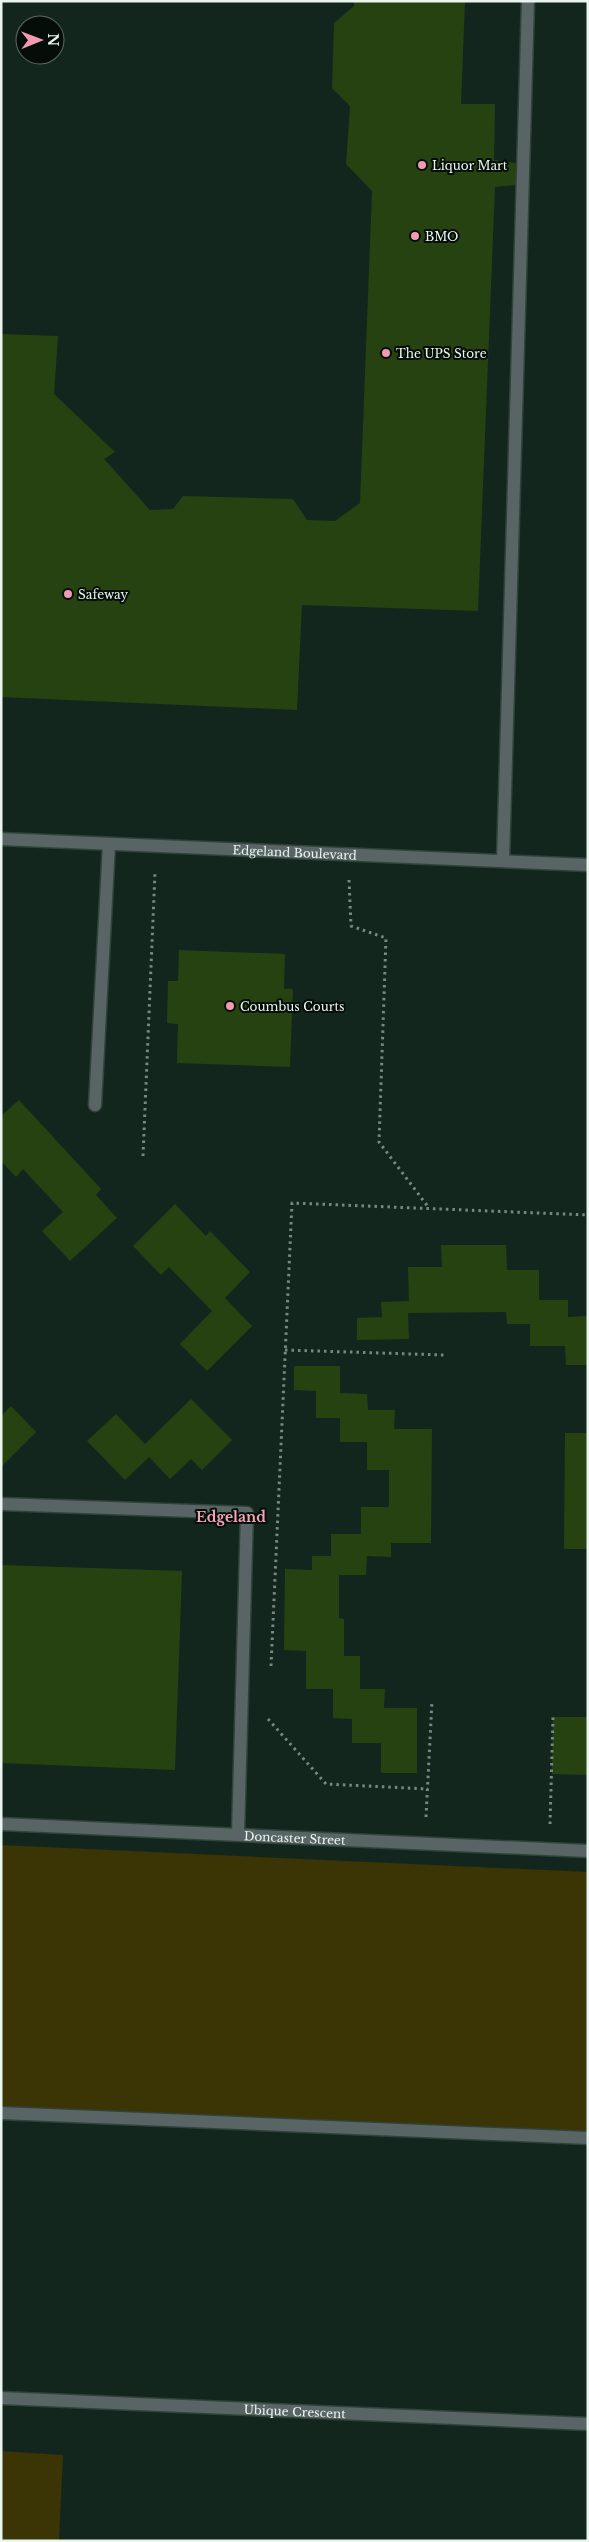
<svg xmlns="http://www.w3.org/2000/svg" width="589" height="2542" viewBox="0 0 589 2542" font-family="'Libre Baskerville',serif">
  <rect width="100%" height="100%" fill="#12261e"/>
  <path fill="#3b3404" d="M1 1845 588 1872V2135L1 2110Z
    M1 2451 63 2455 59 2541H1Z"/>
  <path fill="#274211" d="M354 1H465L461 104H495L494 160 516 163V185L495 187 478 611 302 605 297 710 1 697V334L58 336 54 394 115 452 104 459 150 510 173 509 183 496 293 499 307 520 335 521 360 503 372 191 346 164 350 106 332 88 334 23 354 6Z
    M179 950 285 954 284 989H293L290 1067 177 1063 178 1024 167 1023 168 981H178Z
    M19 1100 101 1189 96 1195 117 1218 70 1261 42 1231 63 1212 23 1169 16 1177 1 1161V1116Z
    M175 1204 206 1236 210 1231 250 1272 225 1298 252 1326 207 1371 180 1344 212 1311 169 1267 161 1275 133 1246Z
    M441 1245H506L507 1270H539V1300H568V1317L588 1316V1365H566L565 1346H530V1324H507L506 1312 408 1313 409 1339 357 1340V1318L382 1317 381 1302 409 1301 408 1267H442Z
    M294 1366H340V1393L367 1394 368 1410H395L394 1429H432L431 1543H391V1557L367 1556 366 1575H339V1618L344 1619V1656H360V1689H385L384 1708H417V1773H381V1743H352V1719L333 1718V1689H306V1651L284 1650 285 1569 312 1570V1556H331V1534H361V1507H389V1470H367V1442H340V1418H316V1391L294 1390Z
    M191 1399 232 1440 202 1470 191 1459 170 1479 149 1457 125 1480 87 1441 116 1414 145 1444Z
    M11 1406 36 1432 1 1467V1416Z
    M565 1433H588V1549H564Z
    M1 1565 182 1571 175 1770 1 1763Z
    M553 1717H588V1775L552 1774Z"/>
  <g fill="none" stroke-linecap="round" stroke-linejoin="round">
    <defs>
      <g id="minor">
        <path id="s1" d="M1 839 588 865"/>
        <path d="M503 861 528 1"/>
        <path d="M95 1105 109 844"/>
        <path d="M1 1504 247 1513 238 1834"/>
        <path id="s2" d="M1 1824 588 1851"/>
        <path d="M1 2113 588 2138"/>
        <path id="s3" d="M1 2398 588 2424"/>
      </g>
    </defs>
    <use href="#minor" stroke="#30433b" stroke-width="15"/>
    <path stroke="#788981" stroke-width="3" stroke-dasharray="2.5 4" stroke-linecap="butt" d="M349 880 351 926 386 938 379 1142 429 1208
      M143 1156 155 872
      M285 1350 444 1355
      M271 1666 292 1203 588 1215
      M268 1719 326 1784 428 1789
      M426 1817 432 1701
      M550 1824 553 1717"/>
    <use href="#minor" stroke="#596464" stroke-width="12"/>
  </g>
  <g fill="#f19ab1" stroke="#050d09" stroke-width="2">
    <circle cx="422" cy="165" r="5"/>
    <circle cx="415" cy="236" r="5"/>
    <circle cx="386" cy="353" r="5"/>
    <circle cx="68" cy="594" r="5"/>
    <circle cx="230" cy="1006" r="5"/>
  </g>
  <g text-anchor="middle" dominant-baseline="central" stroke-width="4" stroke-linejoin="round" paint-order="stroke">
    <g font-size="12" fill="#e9f5ef" stroke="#050d09" text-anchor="start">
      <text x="432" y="165">Liquor Mart</text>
      <text x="425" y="236">BMO</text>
      <text x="396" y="353">The UPS Store</text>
      <text x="78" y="594">Safeway</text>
      <text x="240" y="1006">Coumbus Courts</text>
    </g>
    <g font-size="12" fill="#e9f5ef" stroke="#050d09">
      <text stroke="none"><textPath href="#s1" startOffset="294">Edgeland Boulevard</textPath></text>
      <text stroke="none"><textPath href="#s2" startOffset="294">Doncaster Street</textPath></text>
      <text stroke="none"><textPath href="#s3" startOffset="294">Ubique Crescent</textPath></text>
    </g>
    <g font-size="14" font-weight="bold" fill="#f6a4ba" stroke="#050d09">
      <text x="231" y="1517">Edgeland</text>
    </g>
  </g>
  <rect width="589" height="2542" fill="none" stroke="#e9f5ef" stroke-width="5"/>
  <g transform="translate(40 40) rotate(89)"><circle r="24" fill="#050d09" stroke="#606a65"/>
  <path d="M0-4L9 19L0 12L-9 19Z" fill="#f19ab1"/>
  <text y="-8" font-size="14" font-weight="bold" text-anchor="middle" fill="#e9f5ef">N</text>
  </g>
</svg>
